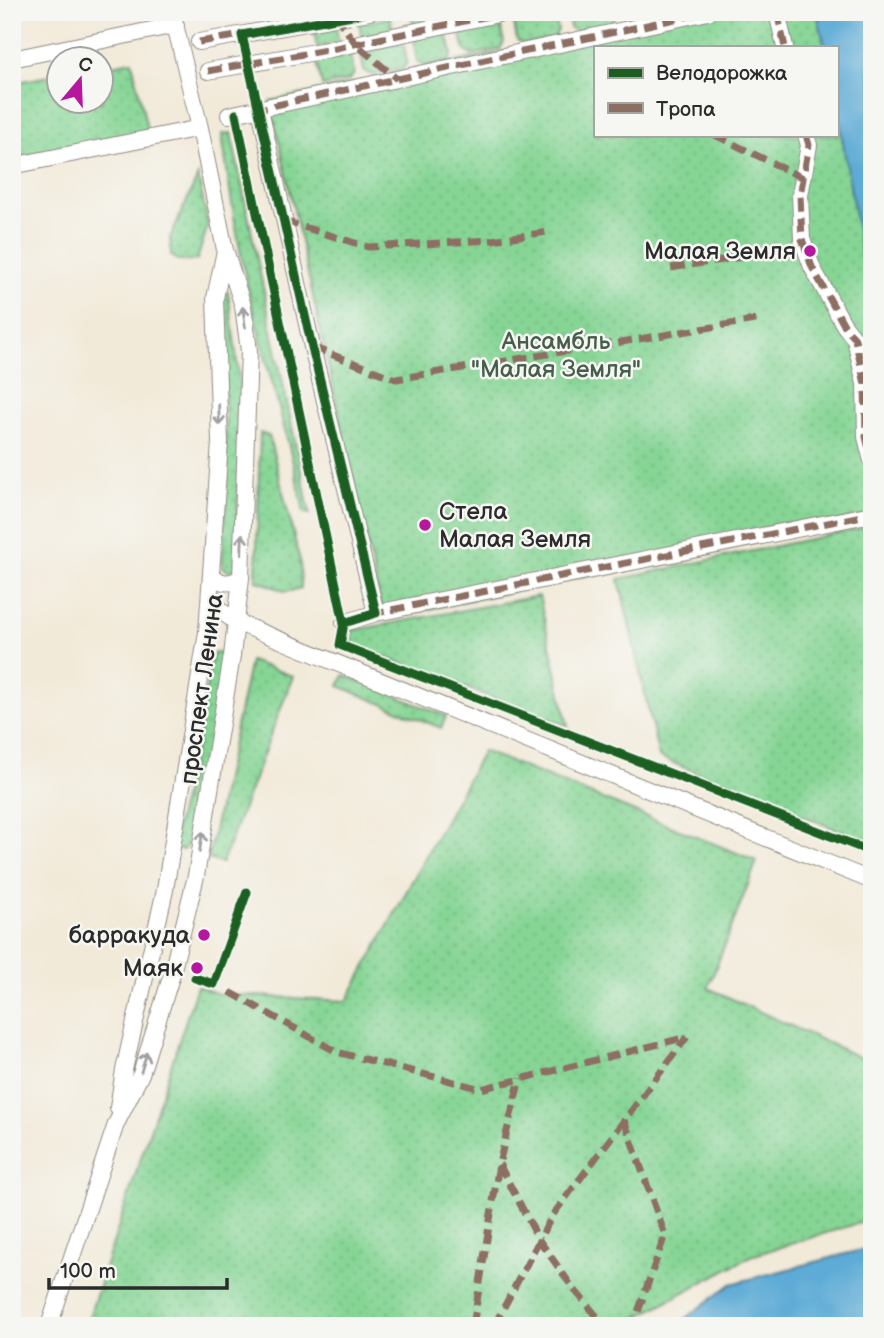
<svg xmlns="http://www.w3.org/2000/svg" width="884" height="1338" viewBox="0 0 884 1338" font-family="'Balsamiq Sans',sans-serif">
  <defs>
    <pattern id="grass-dots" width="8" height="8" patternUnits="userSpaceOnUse" patternTransform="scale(1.75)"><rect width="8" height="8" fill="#86d595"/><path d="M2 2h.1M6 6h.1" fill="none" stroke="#74b781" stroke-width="1.8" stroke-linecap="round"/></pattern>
  </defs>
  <rect width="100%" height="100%" fill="#f6f6f2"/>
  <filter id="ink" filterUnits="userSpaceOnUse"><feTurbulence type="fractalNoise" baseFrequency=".0143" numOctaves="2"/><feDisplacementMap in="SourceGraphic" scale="14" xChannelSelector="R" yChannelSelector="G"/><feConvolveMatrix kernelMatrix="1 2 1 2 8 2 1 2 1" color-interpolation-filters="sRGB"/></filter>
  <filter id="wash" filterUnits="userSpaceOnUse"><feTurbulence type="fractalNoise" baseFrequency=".00686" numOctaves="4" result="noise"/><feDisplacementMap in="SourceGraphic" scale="28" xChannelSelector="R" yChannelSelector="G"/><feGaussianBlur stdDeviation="1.57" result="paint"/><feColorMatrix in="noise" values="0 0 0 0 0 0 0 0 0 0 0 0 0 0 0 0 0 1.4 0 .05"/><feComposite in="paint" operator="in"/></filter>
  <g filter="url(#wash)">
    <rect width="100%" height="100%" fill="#f2ead9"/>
    <path fill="url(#grass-dots)" stroke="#588060" stroke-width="2" d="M436 12 439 22 414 28 411 13Z
      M541 12 554 15 558 30 554 38 524 44 517 40 514 24 518 17Z
      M612 12 614 19 609 27 579 32 570 28 568 12Z
      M624 12H664L663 15 633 21 625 17Z
      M692 12H817L825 47H595V135H837V107L863 264 872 282V514L384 619 270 101Z
      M390 17 393 30 362 37 359 24Z
      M495 22 501 28 504 42 500 49 471 55 465 50 461 36 464 29Z
      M336 28 339 43 317 47 314 33Z
      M441 30 448 36 452 54 449 61 424 66 417 61 414 44 418 36Z
      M396 41 404 46 407 62 403 69 372 75 364 71 361 54 365 47Z
      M343 52 351 56 354 74 349 80 322 86 316 58Z
      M132 61 148 133 12 159V83L59 74 60 102H102V67Z
      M231 133 310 514 304 513C290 438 266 367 249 293 237 240 229 188 222 134Z
      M198 176 208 225 197 260 179 261 171 255 170 238Z
      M228 292 241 391 236 569 229 571 222 567C228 475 226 385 221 293Z
      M260 433 269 436 300 561 301 588 287 592 256 580Z
      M872 526V844L659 757 619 579Z
      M539 596 568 726 355 646 350 631Z
      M216 652 226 656 212 736 187 846 183 850 175 849 172 843 199 734 211 657Z
      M250 661 293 676 222 863 208 859Z
      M344 675 446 716 441 728 339 686Z
      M483 751 757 861 708 988 872 1063V1219L751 1256 621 1326H86L197 986 219 994 347 1001Z"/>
    <path fill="#5dabd6" stroke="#446b80" stroke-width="2" d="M817 12H872V282L863 264 837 107V47H825Z
      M872 1247V1326H676L731 1284Z"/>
  </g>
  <g filter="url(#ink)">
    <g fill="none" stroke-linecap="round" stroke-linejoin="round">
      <defs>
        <path id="minor" d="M777 12 785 47
          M199 42 369 12
          M12 59 176 25
          M208 71 321 51 508 12
          M260 109 312 347 376 613
          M229 115 708 12
          M806 135 809 145 800 195 802 239 812 267 844 325 855 339 865 384 866 437 872 461
          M12 166 200 128
          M211 574C220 584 229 585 241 578
          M210 594 221 611 236 622 872 881
          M344 623 376 613 872 514
          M118 1108 124 1070 165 890 207 632 220 442 215 298 225 251
          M49 1326 116 1124 141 1074 171 977 196 876 232 656 241 578 249 351 243 306 225 250 200 128 172 12"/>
      </defs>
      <use href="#minor" stroke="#8e8a82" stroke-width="18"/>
      <use href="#minor" stroke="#fff" stroke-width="16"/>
      <path stroke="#8d6e63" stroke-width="7" stroke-dasharray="14 7" stroke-linecap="butt" d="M777 12 785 47
        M333 17 338 19 356 44 397 79
        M199 42 248 34
        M208 71 321 51 508 12
        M253 110 708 12
        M715 135 803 178
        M806 135 809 145 800 195 802 239 812 267 844 325 855 339 865 384 866 437 872 461
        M284 221 368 247 492 240 548 232
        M671 268 742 257
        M312 347 396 379 761 319
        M371 614 872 514
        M230 992 337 1052 481 1089 687 1037
        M624 1120 665 1235 633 1326
        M499 1164 539 1240 573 1288 605 1326
        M473 1326 499 1164 520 1078
        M494 1326 552 1216 687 1037"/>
      <defs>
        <path id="cycleway" d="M236 114 344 623 340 645 872 852
          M344 623 376 613 312 347 242 35 369 12
          M195 978 214 984 247 892"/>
      </defs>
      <use href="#cycleway" stroke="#f6f6f2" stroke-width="13"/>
      <use href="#cycleway" stroke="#1b5e20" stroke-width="9"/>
    </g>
    <defs><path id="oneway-shaft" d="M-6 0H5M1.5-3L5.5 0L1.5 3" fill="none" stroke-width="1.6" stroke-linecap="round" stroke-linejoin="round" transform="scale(1.75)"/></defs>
    <g stroke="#a0a0a0">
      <use href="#oneway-shaft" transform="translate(244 317) rotate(-98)"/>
      <use href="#oneway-shaft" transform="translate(219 415) rotate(88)"/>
      <use href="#oneway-shaft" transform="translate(242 544) rotate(-88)"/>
      <use href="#oneway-shaft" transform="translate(201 842) rotate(-81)"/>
      <use href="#oneway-shaft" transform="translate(144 1062) rotate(-73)"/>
    </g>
  </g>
  <g fill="#b5179e" stroke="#f6f6f2" stroke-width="2.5">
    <circle cx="810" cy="251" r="7"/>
    <circle cx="425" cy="525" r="7"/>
    <circle cx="204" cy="935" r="7"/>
    <circle cx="197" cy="968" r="7"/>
  </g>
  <g text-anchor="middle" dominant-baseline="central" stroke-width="5" stroke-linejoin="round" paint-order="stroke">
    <g font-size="24" fill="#2b2b2b" stroke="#f6f6f2" text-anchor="end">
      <text x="796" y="251">Малая Земля</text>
      <text x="439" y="511" text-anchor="start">Стела<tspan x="439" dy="28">Малая Земля</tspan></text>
      <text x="190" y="935">барракуда</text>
      <text x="183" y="968">Маяк</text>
    </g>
    <g font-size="24" fill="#465e4b" stroke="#f6f6f2">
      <text x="556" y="341">Ансамбль<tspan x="556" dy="28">"Малая Земля"</tspan></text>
    </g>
    <g font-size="24" fill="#2b2b2b" stroke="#f6f6f2">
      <text transform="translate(202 689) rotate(-82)">проспект Ленина</text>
    </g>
  </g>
  <rect width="884" height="1338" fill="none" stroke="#f6f6f2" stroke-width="42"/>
  <rect x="594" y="46" width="245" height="91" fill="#f6f6f2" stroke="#a5a5a2" stroke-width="2"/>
  <rect x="608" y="68" width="35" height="10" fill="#1b5e20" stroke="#a5a5a2" stroke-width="2"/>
  <text x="656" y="80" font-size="21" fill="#2b2b2b">Велодорожка</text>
  <rect x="608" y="103" width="35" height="10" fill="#8d6e63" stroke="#a5a5a2" stroke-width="2"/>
  <text x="656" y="116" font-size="21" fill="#2b2b2b">Тропа</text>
  <g transform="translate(80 80) rotate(19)"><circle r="33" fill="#f6f6f2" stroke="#a5a5a2" stroke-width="2"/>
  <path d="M0-5L12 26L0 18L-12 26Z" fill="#b5179e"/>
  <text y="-10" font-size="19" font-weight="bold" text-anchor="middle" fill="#2b2b2b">С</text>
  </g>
  <path d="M49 1278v10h178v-10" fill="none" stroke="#2b2b2b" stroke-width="3.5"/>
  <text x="60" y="1278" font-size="21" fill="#2b2b2b" stroke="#f6f6f2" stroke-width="5" paint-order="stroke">100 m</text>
</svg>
